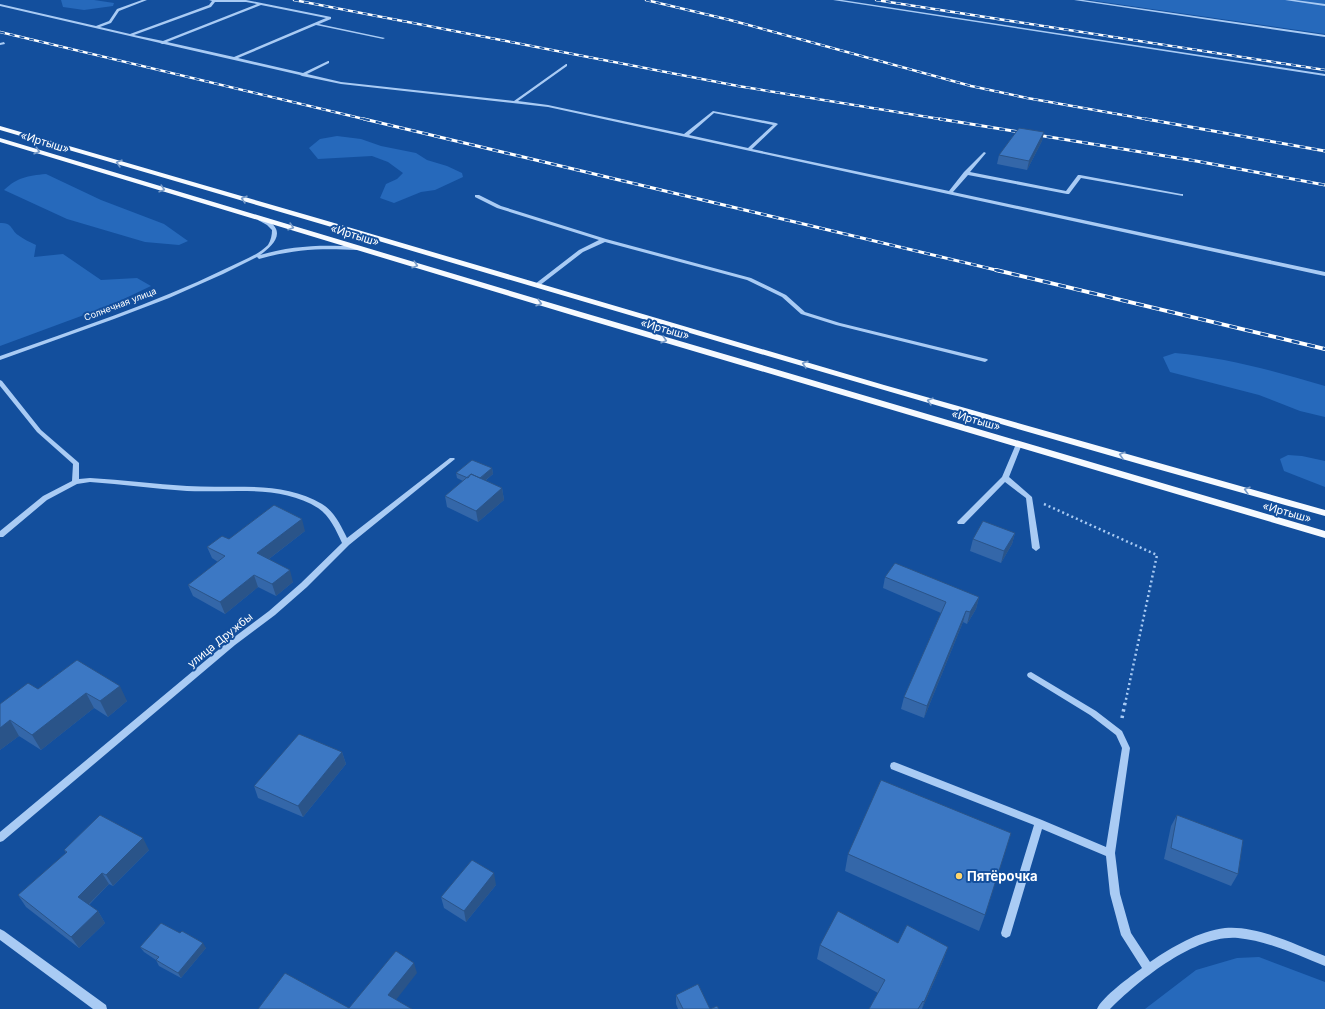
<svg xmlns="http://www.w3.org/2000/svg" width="1325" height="1009" viewBox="0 0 1325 1009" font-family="Inter,sans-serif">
  <rect width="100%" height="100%" fill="#134f9d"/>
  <path fill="#2669bb" d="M61 0H94L114 3 113 6 84 10 63 7Z
    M1089 0H1325V34Z
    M337 136 361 139 381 146 416 153 427 160 447 166 462 173 463 177 435 190 421 192 394 203 380 198 386 184 397 179 403 173 388 162 372 156 318 159 309 148 320 139Z
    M46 174 101 200 164 224 188 241 179 245 145 242 67 219 4 190C18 177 27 176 46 174Z
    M0 223C13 223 10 229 18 235 23 239 30 242 36 245L34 257 63 254 101 280 137 278 151 286 111 305 0 346Z
    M1175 353C1227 358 1275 371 1325 386V417L1300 411 1259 395 1170 372 1163 357Z
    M1288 455 1302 456 1325 461V487L1284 471 1280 459Z
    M1259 957 1325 982V1009H1145L1196 970 1237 958Z"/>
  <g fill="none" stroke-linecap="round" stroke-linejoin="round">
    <path stroke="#a9cbf4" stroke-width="2.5" stroke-dasharray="2 3" stroke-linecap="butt" d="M1044 504 1157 555 1125 704"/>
    <path stroke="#a9cbf4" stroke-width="3.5" stroke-dasharray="2.5 4" stroke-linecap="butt" d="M1122 718 1125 703"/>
    <path fill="#a9cbf4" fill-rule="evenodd" d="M142 0H147L119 11 111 23 100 27 130 34 209 5 212 1 209 0H246L331 17V19L319 24 385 38 383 39 316 25 238 58 303 73 328 61H329V63L307 74 341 82 514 101 566 64H567V66L518 101 548 105 684 134 713 111 776 123 778 124 777 125 752 149 949 191 964 172 984 152 986 153 970 172 1066 191 1078 175H1080L1181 194H1183V196L1081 178 1069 194H1067L968 175 953 192 1325 272V276L548 107 341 84 302 76 300 75 164 44H162L160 43 0 6V4L96 26 109 21 117 9ZM215 2H246L257 4 163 41 134 35 211 7ZM261 5 326 18 234 57 167 42ZM714 113 773 125 748 148 689 135Z
      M833 0H842L1325 74V76Z
      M1074 0H1083L1325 35V37Z
      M1285 0H1295L1325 4V6Z
      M4 42 5 44 0 45V43Z
      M475 195H479L501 206 606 239 751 278 786 295 805 312 840 323 987 359 988 360 985 362 836 325 801 314 782 297 747 280 605 242 583 252 539 286H535V284L579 250 599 240 497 208 475 197Z
      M258 218C262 218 266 220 270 222 286 234 271 247 260 255 287 247 314 245 341 246 347 246 355 245 360 248L357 250C321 248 294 249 259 259L257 257 223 274 169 298 114 319 0 360V356C76 329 153 304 225 269 239 262 257 256 268 245 271 240 272 235 272 230L267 225 258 220Z
      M0 380 2 381 41 430 78 462 79 463V479L90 478C123 480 155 484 187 486 232 489 282 480 322 504 335 512 341 526 347 538L450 458H454L455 459 349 545 307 587 275 615 235 645 3 841 0 842V832L229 641 269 611 301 583 342 543C336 530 330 516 318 508 280 484 230 493 187 491 155 489 122 484 90 482L77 484 47 500 3 537H0V531L43 496 72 481 73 464 37 432 0 386Z
      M1019 442 1022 444 1009 477 1032 497 1040 548 1036 551 1032 548 1026 498 1005 482 964 524H958L957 522 1002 477 1016 444Z
      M1031 672 1096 711 1122 731 1130 748 1115 853 1120 894 1131 933 1150 962C1172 947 1199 931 1225 928 1257 925 1296 945 1325 956V966C1297 955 1268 941 1238 938 1195 934 1138 981 1110 1009H1097C1102 997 1131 976 1142 968L1121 935 1110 894 1106 856 1042 829 1011 933 1010 936 1006 938 1002 936 1001 933 1034 825 891 769 890 766 891 763 894 762 897 763 1042 820 1106 847 1122 748 1116 735 1090 715 1028 677 1027 675 1028 673Z
      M0 929 4 931 106 1005 107 1009H93L0 940Z"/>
    <path fill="#f6faff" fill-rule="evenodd" d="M0 126 324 220 884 385 1325 510V516C882 393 442 258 0 130Z
      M0 138 581 312 1325 531V538L575 316 0 142Z"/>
    <defs>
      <path id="rail-far2" d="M294 0 738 86 946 120
        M646 0 730 20 971 86 1027 98 1151 120
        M876 0 1325 70
        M0 32 368 120"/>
      <path id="rail-far1" d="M364 119 1000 271
        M940 119 1196 161 1325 185
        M1146 119 1325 151"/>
      <path id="rail" d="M996 270 1325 349"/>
    </defs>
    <use href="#rail-far2" stroke="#fff" stroke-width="2.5"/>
    <use href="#rail-far1" stroke="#fff" stroke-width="3"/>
    <use href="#rail" stroke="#fff" stroke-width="4"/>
    <use href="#rail-far2" stroke="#134f9d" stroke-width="1.5" stroke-dasharray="5" stroke-linecap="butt"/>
    <use href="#rail-far1" stroke="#134f9d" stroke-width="2" stroke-dasharray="6" stroke-linecap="butt"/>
    <use href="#rail" stroke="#134f9d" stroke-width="2.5" stroke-dasharray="8" stroke-linecap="butt"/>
  </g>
  <path fill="#3467a9" d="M1044 132 1042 141 1027 170 997 164 999 155Z
    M492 468 493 474 485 481 502 488 504 500 478 522 447 507 445 496 463 481 457 478 456 473Z
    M305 531 269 559 293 582 276 596 258 587 225 614 193 596 188 585 218 562 212 558 207 547 229 539Z
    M1015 533 1012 544 1001 563 970 551 973 539Z
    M885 577 979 597 976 609 967 624 963 622 924 718 901 709 904 697 941 613 883 588Z
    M77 660 127 701 108 717 94 708 41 750 19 736 0 750V704L38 689Z
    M342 752 346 764 303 817 258 798 254 786Z
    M1177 815 1238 874 1231 886 1164 859 1171 826Z
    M64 850H149L113 886 109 884 89 905 98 911 105 923 79 948 26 907 18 895 66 853Z
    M848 854 985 915 979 931 845 871Z
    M496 885 466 922 444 908 441 897Z
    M180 933 206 948 181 978 159 966 156 960 144 952 140 947Z
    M898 943 948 947 943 961 922 1009H869L878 993 817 959 820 945Z
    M676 995 710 1009H719H678L676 1004Z"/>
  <path fill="#2a5489" d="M1044 132 1042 141 1027 170 1029 161Z
    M492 468 493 474 477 487 476 482Z
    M502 488 504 500 478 522 476 511Z
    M302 519 305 531 261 565 257 553Z
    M1015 533 1012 544 1001 563 1004 551Z
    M290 570 293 582 276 596 272 584Z
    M254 575 258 587 225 614 220 602Z
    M979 597 976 609 967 624 970 612Z
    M966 611 963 622 924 718 927 706Z
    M120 686 127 701 108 717 100 701Z
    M86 693 94 708 41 750 32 735Z
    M10 720 19 736 0 750V728Z
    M342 752 346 764 303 817 298 806Z
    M143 838 149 850 113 886 106 875Z
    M102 873 109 884 85 908 78 897Z
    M494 873 496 885 466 922 464 911Z
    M98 911 105 923 79 948 71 937Z
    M203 943 206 948 181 978 178 973Z
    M948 947 943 961 922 1009 924 1002Z
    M414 963 417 973 392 1005 388 995Z"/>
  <path fill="#3c78c4" stroke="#2a5489" d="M1019 128 1044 132 1029 161 999 155Z
    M472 460 492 468 480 478 471 474 468 478 456 473Z
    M471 474 502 488 476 511 445 496Z
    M274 505 302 519 257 553 290 570 272 584 254 575 220 602 188 585 225 556 207 547 222 536 229 539Z
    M983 521 1015 533 1004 551 973 539Z
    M895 563 979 597 970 612 966 611 927 706 904 697 946 602 885 577Z
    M77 660 120 686 100 701 86 693 32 735 10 720 0 728V704L28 683 38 689Z
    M299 734 342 752 298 806 254 786Z
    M881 780 1011 833 985 915 848 854Z
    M100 815 143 838 106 875 102 873 78 897 98 911 71 937 18 895 67 852 64 850Z
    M1177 815 1243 840 1238 874 1171 848Z
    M472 860 494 873 464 911 441 897Z
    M838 911 898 943 907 925 948 947 924 1002 923 1001 918 1009H869L885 980 820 945Z
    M161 923 180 933 182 931 203 943 178 973 156 960 159 957 140 947Z
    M396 951 414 963 388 995 412 1009H258L285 973 349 1008Z
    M698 984 710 1009 717 1006 719 1009H683L676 995Z"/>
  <defs><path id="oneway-chevron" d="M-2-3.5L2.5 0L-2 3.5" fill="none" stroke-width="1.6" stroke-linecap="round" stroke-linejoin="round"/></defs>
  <g stroke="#799cc9">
    <use href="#oneway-chevron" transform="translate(37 151) rotate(17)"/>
    <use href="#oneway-chevron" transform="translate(119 163) rotate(-164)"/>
    <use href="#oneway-chevron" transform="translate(162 189) rotate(17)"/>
    <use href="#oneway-chevron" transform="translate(244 199) rotate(-164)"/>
    <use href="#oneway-chevron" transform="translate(291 227) rotate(17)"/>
    <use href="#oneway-chevron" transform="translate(415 265) rotate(17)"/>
    <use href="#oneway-chevron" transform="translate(539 303) rotate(17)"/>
    <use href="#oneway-chevron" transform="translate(664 340) rotate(16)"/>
    <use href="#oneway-chevron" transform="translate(805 364) rotate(-163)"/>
    <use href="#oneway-chevron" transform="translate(930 401) rotate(-164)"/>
    <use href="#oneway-chevron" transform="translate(1122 455) rotate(-164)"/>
    <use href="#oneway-chevron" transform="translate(1247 490) rotate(-164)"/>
  </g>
  <circle fill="#ffd56c" stroke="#134f9d" stroke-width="1.5" cx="959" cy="876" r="4"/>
  <g text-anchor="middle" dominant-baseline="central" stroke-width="4" stroke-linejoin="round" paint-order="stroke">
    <g font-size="9" fill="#fff" stroke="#134f9d">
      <text transform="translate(120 304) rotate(-21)">Солнечная улица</text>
    </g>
    <g font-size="11" fill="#fff" stroke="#134f9d">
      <text transform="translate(45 142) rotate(17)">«Иртыш»</text>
      <text transform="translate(355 235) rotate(17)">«Иртыш»</text>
      <text transform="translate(665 329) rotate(16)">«Иртыш»</text>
      <text transform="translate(976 420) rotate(16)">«Иртыш»</text>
      <text transform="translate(1287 512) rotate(16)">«Иртыш»</text>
      <text transform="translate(220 640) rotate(-39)">улица Дружбы</text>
    </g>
    <g font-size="13" font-weight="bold" fill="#fff" stroke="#134f9d" text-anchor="start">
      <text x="967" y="876">Пятёрочка</text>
    </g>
  </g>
</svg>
